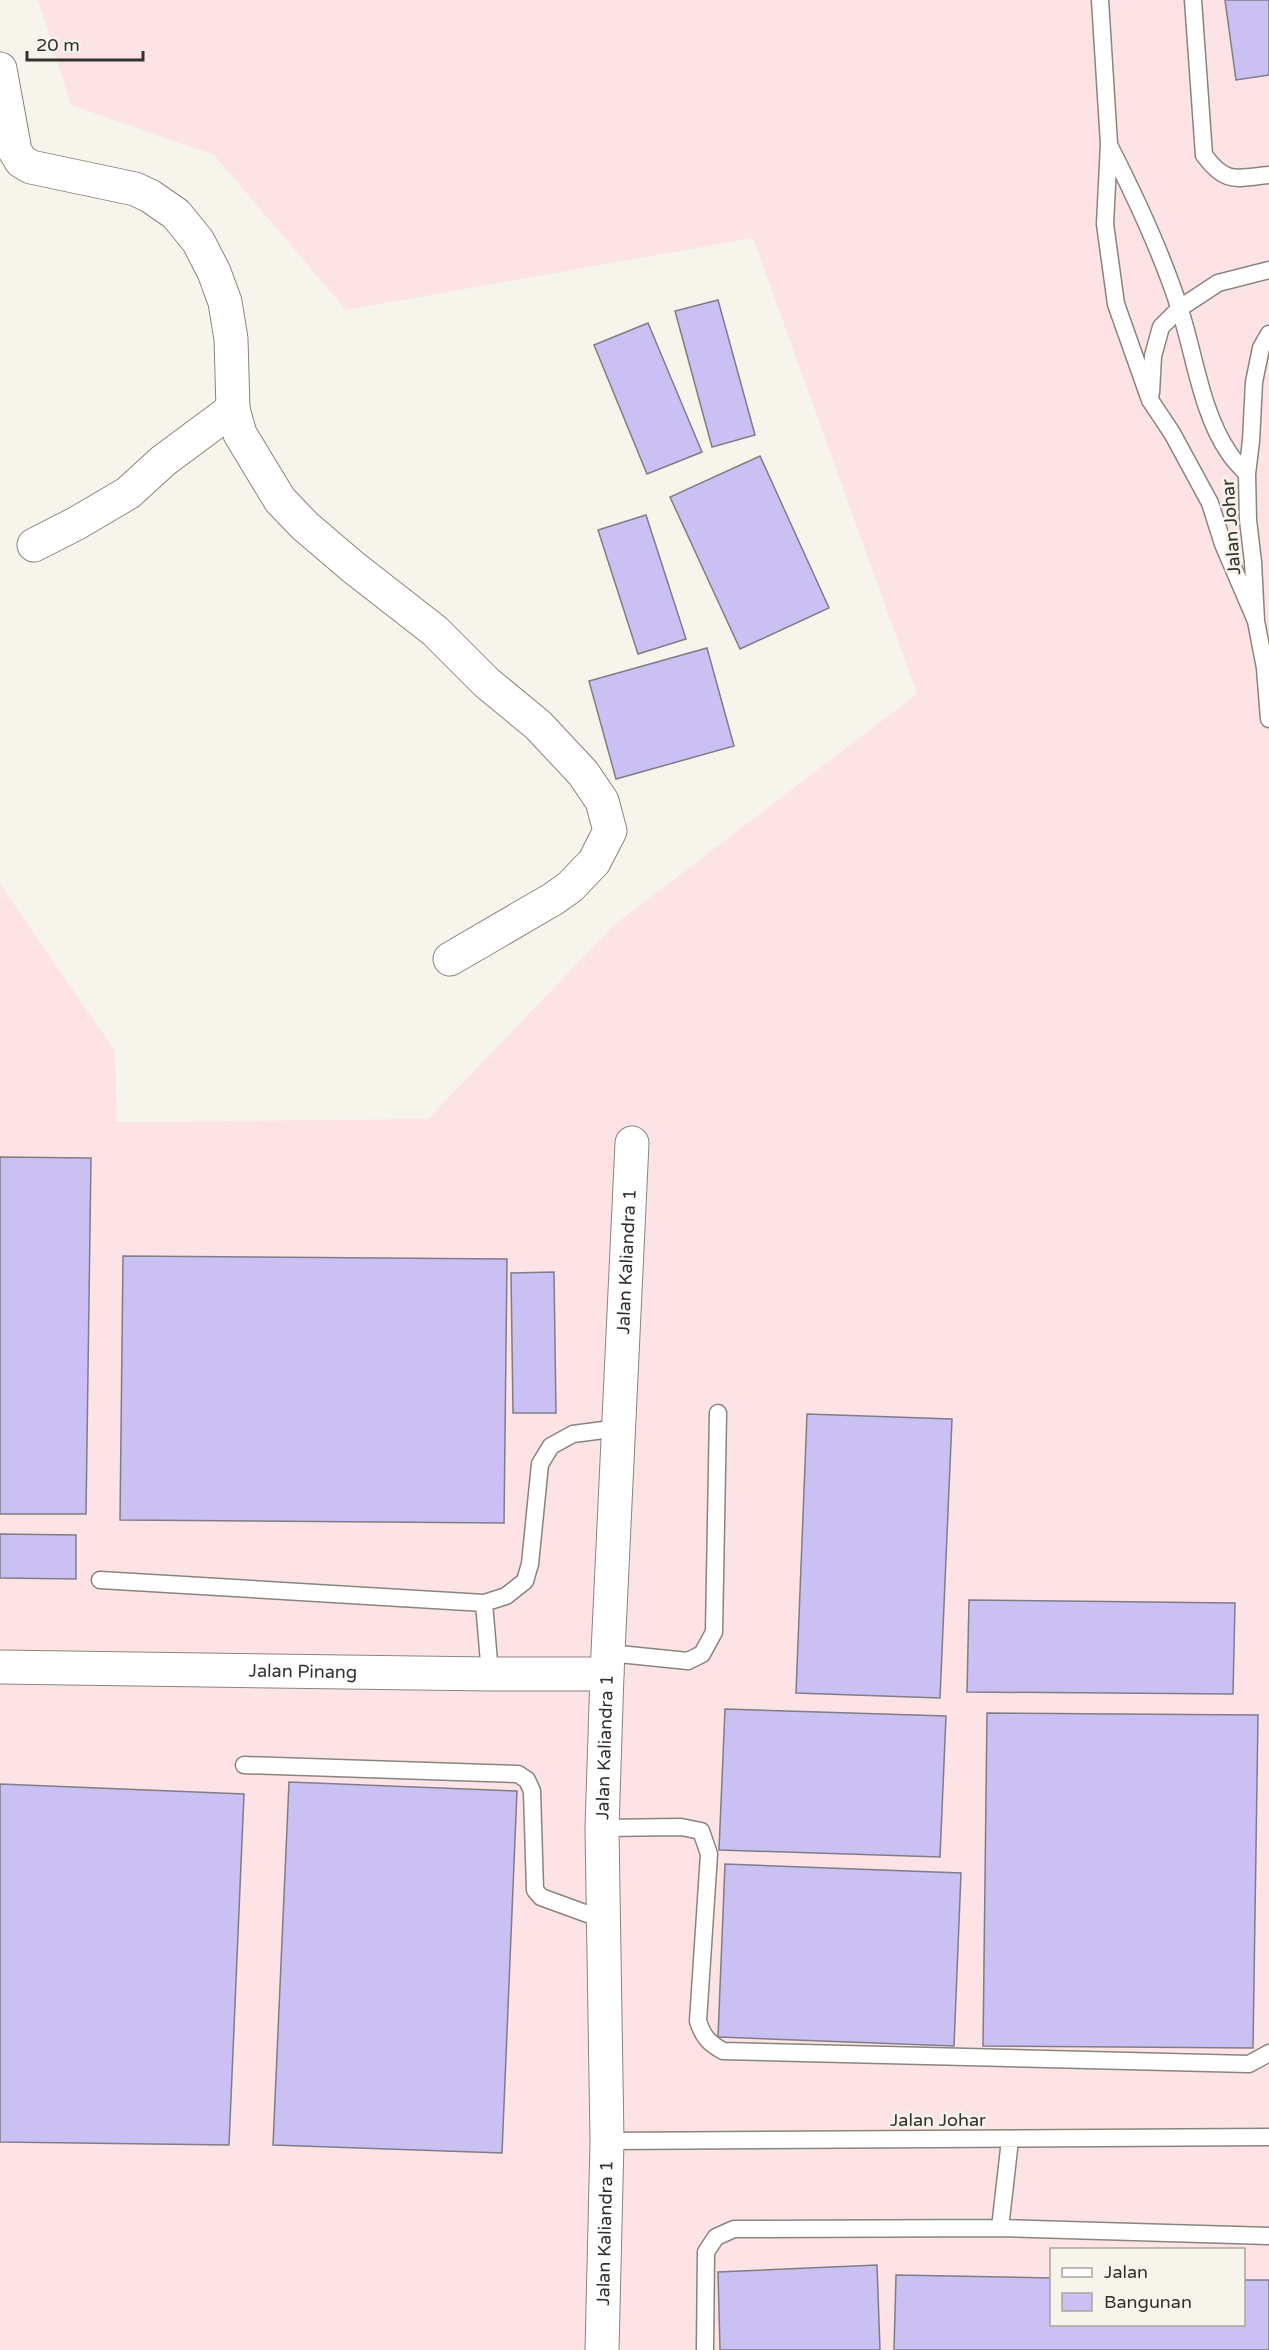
<svg xmlns="http://www.w3.org/2000/svg" width="1269" height="2350" viewBox="0 0 1269 2350" font-family="'Varela Round',sans-serif">
  <rect width="100%" height="100%" fill="#f7f4eb"/>
  <path fill="#fee3e6" fill-rule="evenodd" d="M38 0H1269V2350H0V884L115 1051 117 1122 428 1119 614 925 917 694 753 238 346 310 214 155 71 105ZM1052 2250H1244V2324H1052Z"/>
  <path fill="#cac0f3" stroke="#7f7d85" stroke-width="1.5" d="M1225 0H1269V75L1236 80Z
    M718 300 755 435 712 447 675 311Z
    M648 323 702 452 647 474 594 345Z
    M760 456 829 608 740 649 670 497Z
    M646 515 686 639 638 654 598 530Z
    M707 648 734 746 616 779 589 681Z
    M0 1157 91 1158 86 1514H0Z
    M123 1256 507 1259 504 1523 120 1520Z
    M554 1272 556 1413H513L511 1273Z
    M807 1414 952 1419 940 1698 796 1693Z
    M0 1534 76 1535V1579L0 1578Z
    M969 1600 1235 1603 1233 1694 967 1692Z
    M725 1709 946 1716 940 1857 719 1850Z
    M987 1713 1258 1715 1253 2048 983 2046Z
    M289 1782 517 1791 502 2153 273 2145Z
    M0 1784 244 1794 229 2145 0 2142Z
    M725 1864 961 1873 954 2046 718 2037Z
    M877 2265 880 2350H720L718 2272Z
    M896 2275 1052 2278V2324H1244V2280H1269V2350H894Z"/>
  <g fill="none" stroke-linecap="round" stroke-linejoin="round">
    <defs>
      <path id="lane" d="M1100 0 1109 144 1105 224 1116 304 1150 400 1172 433 1210 503 1223 544 1256 621
        M1193 0 1204 155C1226 185 1236 178 1269 175
        M1109 145C1136 198 1162 253 1180 310 1195 356 1201 412 1229 453 1234 461 1241 467 1247 474
        M1269 334 1261 348 1254 382 1251 441 1247 474 1248 520 1253 562 1256 621 1265 668 1269 719
        M1151 393 1153 356 1161 327 1180 308 1218 283 1269 270
        M100 1580 484 1603 490 1674
        M484 1603 506 1596 525 1581 530 1564 540 1464 551 1446 573 1434 619 1428
        M609 1653 688 1661 702 1654 714 1632 718 1413
        M244 1765 518 1774 527 1780 532 1791 535 1890 541 1897 604 1920
        M602 1828 681 1827 701 1831 709 1854 698 2021C703 2037 709 2043 723 2051L1249 2064 1269 2053
        M607 2141 1269 2137
        M1000 2228 1269 2236
        M705 2350 706 2252 716 2237 734 2229 1000 2228 1010 2140"/>
      <g id="street">
        <path d="M0 69 15 151 21 161 31 167 135 189 150 196 176 214 198 241 214 272 225 302 231 339 233 409 240 434 280 500 305 526 353 567 435 631 487 683 538 725 583 773 602 801 610 831 594 862 570 887 553 899 450 959"/>
        <path d="M34 545 77 523 128 493 163 461 233 409"/>
        <path id="s1" d="M0 1667 490 1674H607"/>
        <path id="s2" d="M602 2350 607 2141 602 1828 607 1674 632 1143"/>
      </g>
    </defs>
    <use href="#lane" stroke="#88857d" stroke-width="19"/>
    <use href="#street" stroke="#88857d" stroke-width="35"/>
    <use href="#lane" stroke="#fff" stroke-width="16"/>
    <use href="#street" stroke="#fff" stroke-width="33"/>
  </g>
  <g text-anchor="middle" dominant-baseline="central" stroke-width="5" stroke-linejoin="round" paint-order="stroke">
    <g font-size="18" fill="#32312d" stroke="#f7f4eb">
      <text transform="translate(1231 527) rotate(-94)">Jalan Johar</text>
      <text stroke="none"><textPath href="#s2" startOffset="1089">Jalan Kaliandra 1</textPath></text>
      <text stroke="none"><textPath href="#s1" startOffset="303">Jalan Pinang</textPath></text>
      <text stroke="none"><textPath href="#s2" startOffset="603">Jalan Kaliandra 1</textPath></text>
      <text x="938" y="2120">Jalan Johar</text>
      <text stroke="none"><textPath href="#s2" startOffset="117">Jalan Kaliandra 1</textPath></text>
    </g>
  </g>
  <rect x="1050" y="2248" width="195" height="78" fill="#f7f4eb" stroke="#a8a69f" stroke-width="1.5"/>
  <rect x="1062" y="2268" width="30" height="9" fill="#ffffff" stroke="#a8a69f" stroke-width="1.5"/>
  <text x="1104" y="2278" font-size="18" fill="#32312d">Jalan</text>
  <rect x="1062" y="2293" width="30" height="18" fill="#cac0f3" stroke="#a8a69f" stroke-width="1.5"/>
  <text x="1104" y="2308" font-size="18" fill="#32312d">Bangunan</text>
  <path d="M27 51v9h116v-9" fill="none" stroke="#32312d" stroke-width="3"/>
  <text x="36" y="51" font-size="18" fill="#32312d" stroke="#f7f4eb" stroke-width="4.5" paint-order="stroke">20 m</text>
</svg>
